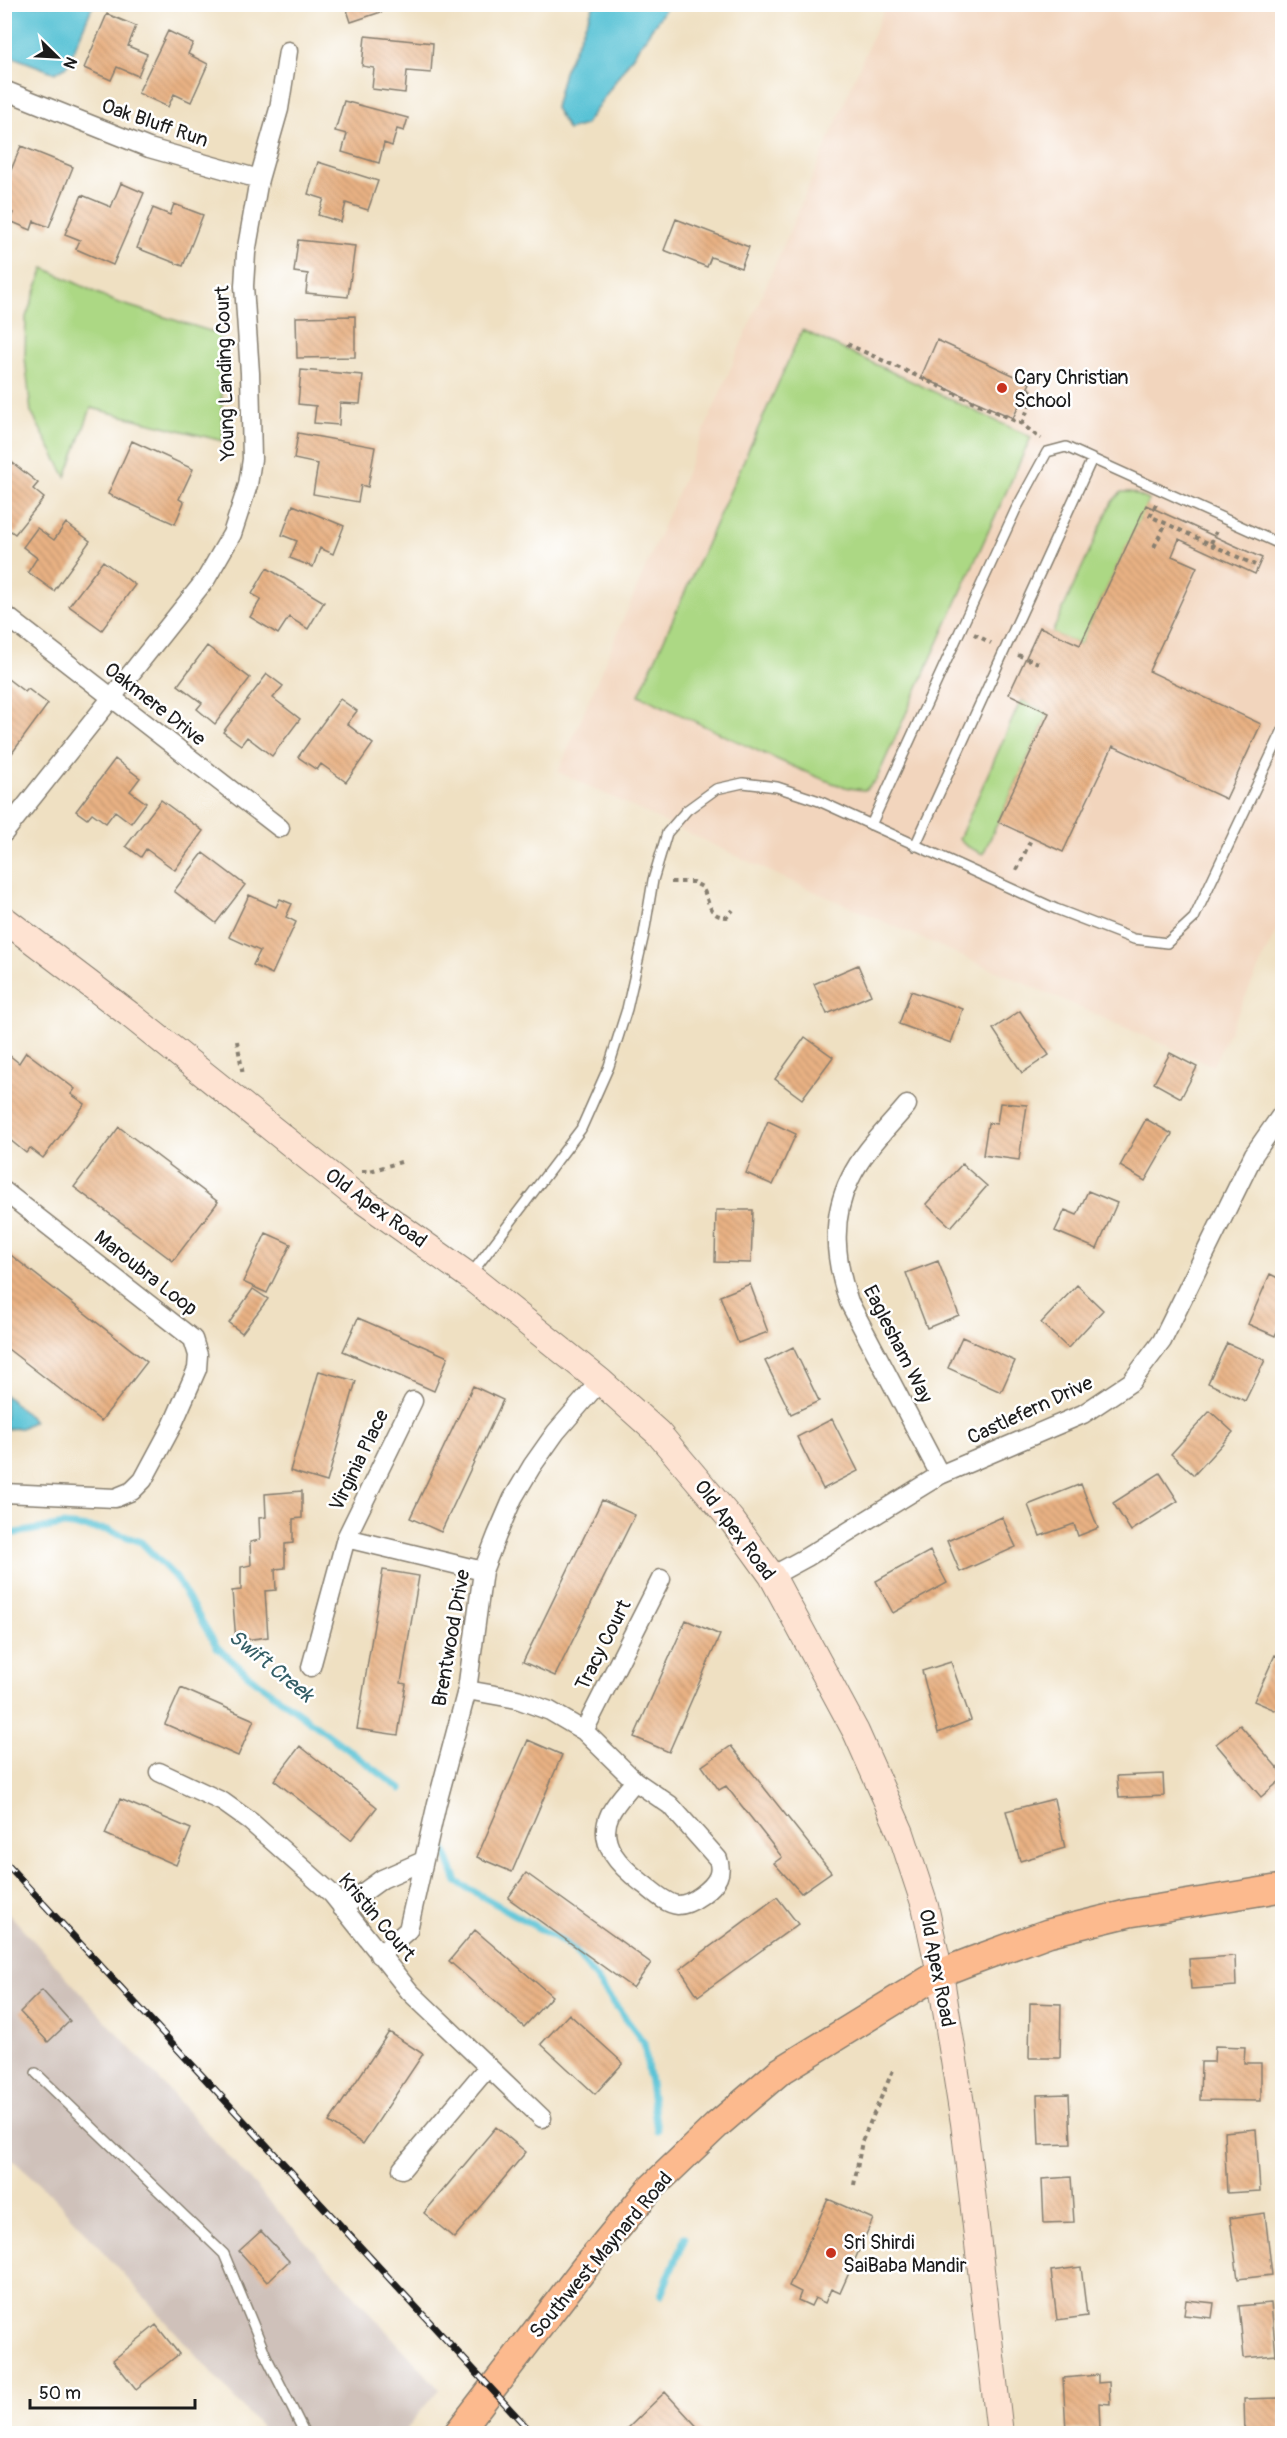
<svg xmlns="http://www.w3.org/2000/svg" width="1287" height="2438" viewBox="0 0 1287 2438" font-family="Pangolin,sans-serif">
  <defs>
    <pattern id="building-back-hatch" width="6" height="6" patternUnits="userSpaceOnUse" patternTransform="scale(1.5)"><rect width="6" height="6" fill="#e8b183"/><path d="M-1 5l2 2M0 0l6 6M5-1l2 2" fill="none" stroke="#c69871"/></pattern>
  </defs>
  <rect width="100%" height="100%" fill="#fff"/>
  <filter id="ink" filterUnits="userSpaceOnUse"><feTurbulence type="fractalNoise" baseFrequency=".0167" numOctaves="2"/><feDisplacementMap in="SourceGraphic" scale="12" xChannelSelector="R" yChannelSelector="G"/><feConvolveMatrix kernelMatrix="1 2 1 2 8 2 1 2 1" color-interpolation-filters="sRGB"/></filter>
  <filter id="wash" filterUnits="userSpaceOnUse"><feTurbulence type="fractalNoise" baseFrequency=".008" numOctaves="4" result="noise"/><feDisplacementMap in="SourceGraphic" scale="24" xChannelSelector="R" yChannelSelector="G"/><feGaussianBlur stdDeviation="1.35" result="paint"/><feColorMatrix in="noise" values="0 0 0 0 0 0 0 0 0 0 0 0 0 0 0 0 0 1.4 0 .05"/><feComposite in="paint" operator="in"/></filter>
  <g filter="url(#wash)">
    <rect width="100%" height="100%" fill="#efe0c2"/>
    <path fill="#f2d5bd" d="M886 5H1282V918L1213 1066 784 878 558 772Z"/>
    <path fill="#cfc1ba" d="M4 1908 439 2389 403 2433H266L55 2198 5 2153Z"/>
    <path fill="#acd884" stroke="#647a50" stroke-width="1.5" d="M44 268 116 302 220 334 223 441 91 408 66 477 31 412 25 357 26 317Z
      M802 330 1031 437 876 780 865 790C842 789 820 778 799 769 745 746 692 720 639 695Z
      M1121 492H1131L1149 500 1080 645 1052 633 1112 502Z
      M1021 700 1049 713 983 854 966 846 959 839Z"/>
    <path fill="#59c2d5" stroke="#3a6f78" stroke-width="1.5" d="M4 5 93 4V5L67 66 55 73 5 54Z
      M594 5H668L585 125 568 130 555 108 564 72Z
      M5 1395 34 1421 21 1428 5 1429Z"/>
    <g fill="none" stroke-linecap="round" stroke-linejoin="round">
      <path stroke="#59c2d5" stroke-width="7" d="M4 1535 63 1525 108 1530 141 1542 176 1578 217 1647 248 1675 401 1789
        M442 1843 457 1882 572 1947 644 2043 657 2130
        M661 2295 685 2237
        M594 2431 597 2434"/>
    </g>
    <g id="blocks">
      <path fill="url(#building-back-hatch)" d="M345 4H382L384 11 351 22Z
        M107 14 136 26 128 46 147 54 138 76 117 67 111 80 84 68Z
        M168 31 193 43 188 54 208 64 191 102 174 94 168 107 138 93Z
        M365 36 433 43 431 73 407 71 405 93 372 89 374 68 362 66Z
        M344 101 408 118 404 131 397 129 392 146 384 143 379 163 342 152 347 134 335 131Z
        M21 146 73 167 49 227 34 221 31 230 10 221 13 213 4 209V187Z
        M318 162 378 181 368 210 346 203 341 222 318 215 324 199 308 194Z
        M121 183 144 193 113 265 76 249 80 240 65 234 82 195 111 207Z
        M174 204 203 215 183 266 137 248 153 208 170 215Z
        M676 219 749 247 741 268 711 257 707 267 664 250Z
        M298 240 355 246 348 297 306 293 308 274 294 272Z
        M355 316V357L297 358 296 317Z
        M937 340 1030 383 1013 418 921 377Z
        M301 370 363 375 360 404 340 403 339 425 314 423 316 406 298 404Z
        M298 433 375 447 368 487 361 485 358 502 313 494 318 464 294 459Z
        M132 441 193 469 179 499 184 502 175 524 108 494Z
        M4 456 38 483 33 489 44 498 15 534 4 526Z
        M293 505 344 526 333 554 320 548 313 567 290 558 297 541 282 535Z
        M1146 505 1262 558 1255 574 1179 539 1172 556 1197 567 1149 671 1261 724 1226 799 1113 746 1063 852 998 822 1049 713 1009 694 1040 627 1080 645Z
        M66 523 90 541 54 591 28 572 37 558 23 547 37 528 54 540Z
        M103 561 135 585 102 630 69 606Z
        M267 568 324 602 308 629 289 617 278 634 250 617 261 599 252 594Z
        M207 646 250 678 215 724 197 709 202 703 178 685Z
        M267 674 283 686 273 698 300 719 272 756 247 737 241 745 223 732Z
        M4 676 25 692 28 689 48 704 7 760 4 758Z
        M340 699 357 711 347 724 373 744 346 782 321 764 317 770 298 757Z
        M115 759 140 778 130 791 146 803 131 823 115 811 106 823 92 813 87 819 76 811Z
        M161 800 203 831 175 870 146 849 141 857 126 846Z
        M203 853 245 885 216 923 174 891Z
        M249 895 276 907 280 899 292 904 286 917 296 922 272 974 253 965 260 951 229 937Z
        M858 965 871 995 827 1014 814 984Z
        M911 991 963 1009 951 1043 899 1024Z
        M1020 1011 1049 1055 1022 1073 993 1029Z
        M805 1037 833 1057 802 1099 775 1079Z
        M4 1051 19 1063 26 1052 75 1089 71 1094 85 1104 43 1158 30 1148 26 1153 4 1135Z
        M1170 1053 1197 1067 1181 1098 1154 1083Z
        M1000 1103 1027 1105 1019 1160 983 1155 988 1123 997 1124Z
        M1146 1119 1172 1134 1145 1181 1120 1166Z
        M768 1121 796 1134 773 1185 746 1173Z
        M119 1127 218 1202 173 1261 74 1187Z
        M962 1164 987 1186 951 1227 926 1204Z
        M1088 1191 1117 1203 1097 1249 1055 1231 1065 1210 1077 1215Z
        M716 1210H753L751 1263 715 1262Z
        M266 1233 291 1244 267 1293 243 1282Z
        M7 1252 147 1362 101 1421 4 1346V1255Z
        M938 1261 959 1315 927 1328 906 1273Z
        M1270 1274 1282 1280V1319L1275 1336 1248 1324Z
        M750 1284 768 1332 738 1343 720 1296Z
        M1077 1285 1103 1310 1068 1348 1041 1323Z
        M253 1289 268 1299 242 1333 229 1323Z
        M358 1318 448 1357 434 1391 343 1351Z
        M962 1337 1015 1361 1001 1392 948 1368Z
        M1227 1343 1265 1360 1245 1401 1208 1383Z
        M793 1347 819 1401 791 1414 765 1361Z
        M319 1371 356 1381 327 1482 290 1471Z
        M473 1386 503 1400 441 1532 410 1518Z
        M1210 1411 1233 1432 1194 1475 1171 1454Z
        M832 1419 858 1471 823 1489 797 1437Z
        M1160 1473 1178 1501 1131 1531 1113 1503Z
        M1081 1484 1098 1528 1078 1536 1074 1524 1040 1536 1028 1505Z
        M302 1491V1518L293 1519V1543L285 1544V1568L275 1569 276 1590 265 1591 268 1637 236 1641 232 1591 241 1590V1567L251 1565 250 1542 260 1540 259 1518 266 1517 265 1494Z
        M602 1500 635 1515 555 1676 523 1662Z
        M1002 1517 1016 1547 960 1572 947 1541Z
        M930 1551 947 1583 893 1613 876 1581Z
        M383 1570 419 1576 401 1683 406 1684 398 1735 357 1729Z
        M686 1620 720 1635 669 1752 634 1737Z
        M1275 1655 1282 1658V1713L1254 1701Z
        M951 1662 971 1720 938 1733 922 1671Z
        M181 1688 254 1720 238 1756 165 1724Z
        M1240 1725 1282 1773V1779L1261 1797 1216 1744Z
        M528 1740 562 1755 512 1872 477 1857Z
        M300 1746 377 1807 351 1840 274 1780Z
        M731 1746 831 1872 801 1893 774 1863 782 1857 726 1786 719 1790 702 1766Z
        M1163 1774 1164 1796 1119 1798 1117 1776Z
        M120 1799 191 1829 176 1865 105 1834Z
        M1054 1799 1065 1848 1020 1861 1006 1811Z
        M526 1873 651 1963 633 1988 508 1898Z
        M777 1897 798 1924 698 1996 680 1969Z
        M475 1930 552 1996 524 2027 449 1961Z
        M1235 1956 1236 1986 1191 1989 1189 1959Z
        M42 1990 70 2021 48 2042 20 2012Z
        M1030 2003 1061 2004 1060 2058H1029Z
        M569 2014 623 2063 595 2094 541 2044Z
        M389 2032 423 2054 363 2144 329 2122Z
        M1215 2046 1245 2047 1244 2063H1261V2101L1200 2100 1201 2062H1214Z
        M1069 2094 1071 2144 1039 2145 1037 2095Z
        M496 2127 526 2152 454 2238 424 2213Z
        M1256 2129 1260 2191 1227 2193 1224 2132Z
        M1071 2177 1074 2222 1044 2223 1042 2179Z
        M828 2199 873 2219 840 2293 831 2289 825 2303 815 2298 811 2306 798 2300 801 2292 789 2286Z
        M1265 2213 1272 2275 1238 2279 1230 2218Z
        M261 2231 289 2261 267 2282 239 2251Z
        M1081 2267 1087 2316 1057 2320 1051 2271Z
        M1186 2300 1214 2303 1212 2318 1184 2315Z
        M1271 2303 1276 2355 1244 2358 1239 2306Z
        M156 2325 179 2354 136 2389 113 2360Z
        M1098 2375V2383L1109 2382 1110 2404 1099 2403 1100 2429 1066 2430 1063 2378Z
        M665 2392 704 2434H626L624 2432Z
        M1280 2398 1282 2434H1245L1244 2399Z"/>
    </g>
  </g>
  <g filter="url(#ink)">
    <use href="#blocks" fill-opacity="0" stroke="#867e6f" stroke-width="1.5"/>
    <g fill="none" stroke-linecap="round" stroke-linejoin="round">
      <defs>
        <path id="lane" d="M871 825 1016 509 1047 452 1066 447 1282 545
          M915 846 1092 459
          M471 1274 581 1129 609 1066 627 1009 644 934 653 880 667 833 687 810 716 789 743 783 777 787 819 801 1056 909 1134 939 1167 943 1194 918 1282 732
          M36 2073 224 2254 267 2358 305 2434"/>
        <path id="street" d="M4 90 149 148 259 179
          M4 614 280 828
          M4 833 206 579 232 534 248 485 252 459 250 373 244 286 246 253 259 179 279 109 288 51
          M907 1105C888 1128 863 1151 850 1179 830 1219 835 1261 849 1302L940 1475
          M4 1191 193 1339 198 1355 197 1369 172 1426 143 1480 132 1491 115 1498 4 1493
          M346 1538 483 1571
          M772 1576 807 1557 940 1475 1083 1414 1131 1382 1162 1341 1254 1154 1282 1114
          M311 1667 346 1538 413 1401
          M467 1690 517 1699 550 1711 584 1731 635 1781 670 1805 718 1859C720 1865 721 1870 718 1877 713 1889 691 1905 678 1905 665 1904 652 1890 642 1883 621 1867 596 1844 610 1814 616 1802 627 1791 635 1781
          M584 1731 661 1579
          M159 1772 223 1802 251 1822 332 1894 410 1992 542 2118
          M342 1908 382 1879 423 1861
          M379 1955 408 1930 437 1803 467 1690 483 1571 497 1535 513 1498 532 1466 556 1432 600 1381
          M402 2169 488 2067"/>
        <path id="secondary" d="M4 919 129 1014 351 1192 469 1276 600 1381 658 1433 733 1522 772 1576 856 1732 901 1833 925 1906 940 1973 964 2123 1000 2434"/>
        <path id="primary" d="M457 2434 586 2266 649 2190 717 2125 779 2072 940 1973 971 1961 1048 1933 1130 1913 1282 1888"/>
      </defs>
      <use href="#lane" stroke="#867e6f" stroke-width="12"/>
      <use href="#street" stroke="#867e6f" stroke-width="21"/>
      <use href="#secondary" stroke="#867e6f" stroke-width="28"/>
      <use href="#primary" stroke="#867e6f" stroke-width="30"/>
      <path stroke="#867e6f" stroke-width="4" stroke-dasharray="4.5 4.5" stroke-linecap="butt" d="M847 344 1022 424 1041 439
        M1022 424 1034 393 1027 388
        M1156 504 1150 516 1255 565
        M1211 543 1216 532
        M1154 547 1166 523
        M974 634 991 643
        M1018 655 1038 663
        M1017 870 1032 837
        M671 882H693L702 887C710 900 707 917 727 917L733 910
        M237 1041 243 1075
        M362 1171H370L401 1162
        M854 2185 862 2141 894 2068"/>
      <use href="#lane" stroke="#fff" stroke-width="9"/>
      <use href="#street" stroke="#fff" stroke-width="18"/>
      <use href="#secondary" stroke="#fee3d2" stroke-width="26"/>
      <use href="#primary" stroke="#fcba8e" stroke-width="27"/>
      <defs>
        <path id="rail" d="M4 1861 533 2434"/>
      </defs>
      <use href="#rail" stroke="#1c1c1c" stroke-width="7"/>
      <use href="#rail" stroke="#fff" stroke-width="4.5" stroke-dasharray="14" stroke-linecap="butt"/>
    </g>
  </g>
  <g fill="#c8321e" stroke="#fff" stroke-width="2">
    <circle cx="1002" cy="388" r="6"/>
    <circle cx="831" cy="2253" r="6"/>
  </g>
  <g text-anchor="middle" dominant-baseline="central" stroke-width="5" stroke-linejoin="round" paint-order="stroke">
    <g font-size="20" fill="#1c1c1c" stroke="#fff">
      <text transform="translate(155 123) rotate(19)">Oak Bluff Run</text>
      <text transform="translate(225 373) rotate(-92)">Young Landing Court</text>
      <text transform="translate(155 704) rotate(38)">Oakmere Drive</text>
      <text transform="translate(376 1208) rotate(36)">Old Apex Road</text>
      <text transform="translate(146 1273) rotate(38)">Maroubra Loop</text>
      <text transform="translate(898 1344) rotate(63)">Eaglesham Way</text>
      <text transform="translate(1030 1410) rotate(-25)">Castlefern Drive</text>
      <text transform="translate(359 1460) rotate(-64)">Virginia Place</text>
      <text transform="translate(735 1530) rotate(53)">Old Apex Road</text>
      <text transform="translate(451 1638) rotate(-80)">Brentwood Drive</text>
      <text transform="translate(603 1645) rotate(-63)">Tracy Court</text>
      <text transform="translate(377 1917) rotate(50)">Kristin Court</text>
      <text transform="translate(937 1968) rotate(79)">Old Apex Road</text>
      <text transform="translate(601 2255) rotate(-50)">Southwest Maynard Road</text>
    </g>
    <g font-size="20" fill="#1c1c1c" stroke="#fff" text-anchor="start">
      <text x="1014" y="377">Cary Christian<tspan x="1014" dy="23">School</tspan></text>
      <text x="843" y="2242">Sri Shirdi<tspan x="843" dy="23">SaiBaba Mandir</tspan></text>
    </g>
    <g font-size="21" font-style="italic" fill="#345e66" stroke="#fff">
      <text transform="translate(271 1666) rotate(39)">Swift Creek</text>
    </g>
  </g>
  <rect width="1287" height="2438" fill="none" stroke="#fff" stroke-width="24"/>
  <g transform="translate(57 57) rotate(114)" stroke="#ffffff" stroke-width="4.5" paint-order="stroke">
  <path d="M0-4.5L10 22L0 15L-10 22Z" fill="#1c1c1c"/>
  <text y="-9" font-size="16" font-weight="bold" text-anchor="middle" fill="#1c1c1c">N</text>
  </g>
  <path d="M30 2399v9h165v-9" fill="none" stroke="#1c1c1c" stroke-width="3"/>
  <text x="39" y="2399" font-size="18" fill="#1c1c1c" stroke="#ffffff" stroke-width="4.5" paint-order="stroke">50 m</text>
</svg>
